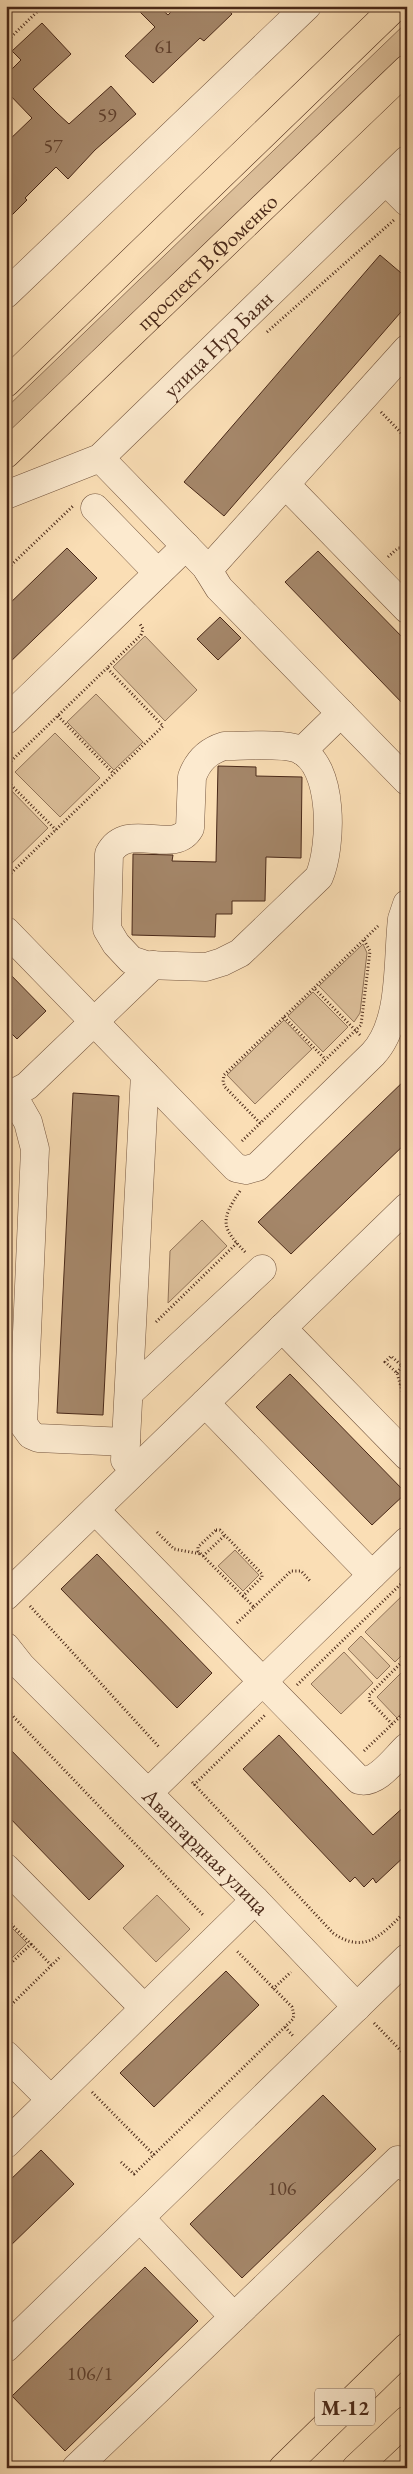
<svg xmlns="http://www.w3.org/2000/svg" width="413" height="2474" viewBox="0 0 413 2474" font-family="'EB Garamond',serif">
  <rect width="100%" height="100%" fill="#fadeb5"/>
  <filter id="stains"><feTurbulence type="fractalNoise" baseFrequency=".004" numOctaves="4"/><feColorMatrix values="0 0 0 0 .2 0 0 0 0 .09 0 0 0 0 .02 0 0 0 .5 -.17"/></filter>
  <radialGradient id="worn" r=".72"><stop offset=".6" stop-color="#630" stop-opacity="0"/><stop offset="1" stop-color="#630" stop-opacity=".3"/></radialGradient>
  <path fill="#dcbf9a" stroke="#927459" d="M407 22V58L6 445V408Z
    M145 636 197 690 165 721 113 667Z
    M96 694 143 742 114 770 67 722Z
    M55 733 100 778 60 817 15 772Z
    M6 785 48 828 6 869Z
    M363 944 367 953 360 1013 354 1022 319 986Z
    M313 992 348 1027 323 1052 288 1016Z
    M284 1020 312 1049 255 1104 227 1075Z
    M202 1220 227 1246 168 1303 170 1251Z
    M235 1550 259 1575 243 1591 218 1566Z
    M407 1591V1650L395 1662 365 1632Z
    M361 1636 390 1666 377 1679 348 1649Z
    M344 1652 373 1683 341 1714 311 1684Z
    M407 1667V1708L397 1718 377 1697Z
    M157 1895 190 1929 156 1962 123 1928Z
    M7 1923 27 1943 6 1964V1924Z"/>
  <path fill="#a5876a" stroke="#492818" d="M134 6H158L168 15 177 6H225L232 14 204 41 200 38 153 83 125 56 155 27Z
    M42 23 71 54 33 89 57 113 69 124 111 86 136 114 95 150 68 179 56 167 25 198 27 200 6 221V143L32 118 6 91V75L21 60 12 51Z
    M380 255 407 278V305L224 516 184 482Z
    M67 548 97 578 6 666V607Z
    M318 551 407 642V708L285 582Z
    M220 617 241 638 218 660 197 639Z
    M218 766 256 767V776L302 777 301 858 266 857 265 901H232V914H216L215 937 132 935 133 854 173 855 172 861 216 862Z
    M6 970 46 1011 17 1039 6 1028Z
    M407 1078V1142L291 1254 258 1222Z
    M73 1093 119 1096 103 1415 57 1413Z
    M290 1374 406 1493 372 1525 256 1407Z
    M97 1554 212 1673 177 1708 61 1589Z
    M279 1735 373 1835 407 1804V1854L376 1883 373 1878 364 1887 355 1877 350 1882 243 1769Z
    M6 1745 124 1866 89 1900 6 1814Z
    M226 1971 259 2005 154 2107 120 2073Z
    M323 2095 376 2149 242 2278 190 2224Z
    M41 2150 74 2184 6 2250V2184Z
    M145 2267 198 2321 65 2451 12 2396Z"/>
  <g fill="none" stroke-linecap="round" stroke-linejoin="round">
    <defs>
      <g id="minor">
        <path d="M386 181 407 202"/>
        <path d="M6 294 307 6"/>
        <path d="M100 458 206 567 219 588 407 781"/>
        <path d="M286 485 407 609"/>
        <path id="s1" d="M6 495 100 458 407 160"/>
        <path d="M95 508 158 573"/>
        <path d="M208 570 407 349"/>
        <path d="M6 720 186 546"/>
        <path d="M224 746C242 746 284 743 298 749 335 764 332 847 319 877L240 953 222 962 206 967 146 965 131 960 116 944 107 929 109 854C127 819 174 857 190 828L192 777C198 760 208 751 224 746Z"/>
        <path d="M302 751 341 713"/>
        <path d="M6 931 236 1168 246 1170 257 1167 373 1054C403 1022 397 960 402 919L407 904"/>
        <path d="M12 1094 28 1122 35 1149 23 1424 31 1435 38 1438 126 1442"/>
        <path d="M6 1095 12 1094 27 1086 153 965"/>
        <path d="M282 1328 407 1456"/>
        <path d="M129 1393 262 1269"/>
        <path d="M205 1403 372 1575"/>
        <path d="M125 1460 145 1074"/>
        <path d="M95 1510 359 1780C377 1785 395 1758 407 1747"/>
        <path d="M6 1596 407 1207"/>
        <path id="s2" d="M6 1647 21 1666 255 1900 357 2007"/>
        <path d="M148 1793 407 1541"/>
        <path d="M6 1868 144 2008"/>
        <path d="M6 2055 51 2100"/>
        <path d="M6 2144 255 1900"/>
        <path d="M140 2218 234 2317"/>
        <path d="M6 2348 407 1958"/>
        <path d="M76 2468 398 2160 407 2168"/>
      </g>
      <g id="major">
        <path d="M6 383 396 6"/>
        <path id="s3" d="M6 454 407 69"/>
        <path d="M283 2468 407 2347"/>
        <path d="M356 2468 407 2420"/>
      </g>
    </defs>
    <use href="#minor" stroke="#75563f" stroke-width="29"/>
    <use href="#major" stroke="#492818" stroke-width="29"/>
    <path stroke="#492818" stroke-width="3" stroke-dasharray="1 2.5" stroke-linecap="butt" d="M6 42 43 6
      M267 332 394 220
      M381 412 407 439
      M388 557 398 548H407
      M6 570 73 506
      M58 716 114 774
      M6 766 107 668
      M6 780 56 830
      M6 878 163 726 107 668 141 635 143 629 140 624
      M284 1017 325 1059
      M360 1035 314 988 378 926
      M260 1123 225 1087 223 1082 224 1075 314 988
      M242 1141 361 1025 370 951 364 940
      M240 1191C219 1222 222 1228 247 1254
      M156 1322 237 1243
      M397 1373 402 1366 391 1356 385 1362 397 1373 407 1408
      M400 1385 407 1379
      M216 1530H220L262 1574V1577L243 1596 198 1551V1547Z
      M157 1532 174 1549 201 1554
      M203 1556 225 1535
      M30 1606 160 1748
      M254 1607 291 1571H301L310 1581
      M237 1623 254 1607 243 1596
      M297 1685 407 1578
      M6 1709 204 1916
      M392 1724 370 1701 369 1695 407 1657
      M364 1751 407 1710
      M192 1782 333 1933C366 1956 383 1933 407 1910
      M194 1785 265 1715
      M6 1919 31 1944 6 1968
      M31 1944 52 1966
      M273 1989 291 1972
      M6 2010 61 1956
      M374 2023 407 2057
      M285 2027 293 2036
      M92 2092 154 2155
      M121 2162 134 2174 293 2019 294 2015 292 2007 236 1950"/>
    <use href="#minor" stroke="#fceacf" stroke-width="28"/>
    <use href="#major" stroke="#fadeb5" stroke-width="28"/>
  </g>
  <g text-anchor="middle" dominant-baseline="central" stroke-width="4.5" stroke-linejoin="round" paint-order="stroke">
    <g font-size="20" fill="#60402c">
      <text x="164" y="46">61</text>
      <text x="107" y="115">59</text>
      <text x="53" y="146">57</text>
      <text x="282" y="2188">106</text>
      <text x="90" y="2373">106/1</text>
    </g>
    <rect fill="#fceacf" stroke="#7f624f" stroke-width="1" x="315" y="2388.5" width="60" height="37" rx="4"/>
    <g font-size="21" font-weight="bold" fill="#492818">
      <text x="345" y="2407">М-12</text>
    </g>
    <g font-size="22" fill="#492818" stroke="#fceacf">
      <text stroke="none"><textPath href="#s3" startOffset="278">проспект В.Фоменко</textPath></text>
      <text stroke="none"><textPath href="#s1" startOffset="265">улица Нур Баян</textPath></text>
      <text stroke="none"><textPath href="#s2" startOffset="286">Авангардная улица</textPath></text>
    </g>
  </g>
  <rect width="413" height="2474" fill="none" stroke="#fadeb5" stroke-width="25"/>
  <rect x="8" y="8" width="398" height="2459" fill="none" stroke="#492818" stroke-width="2.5"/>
  <rect x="12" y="12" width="388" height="2449" fill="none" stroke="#492818"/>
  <rect width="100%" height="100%" filter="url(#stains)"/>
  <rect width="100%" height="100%" fill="url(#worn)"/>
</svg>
